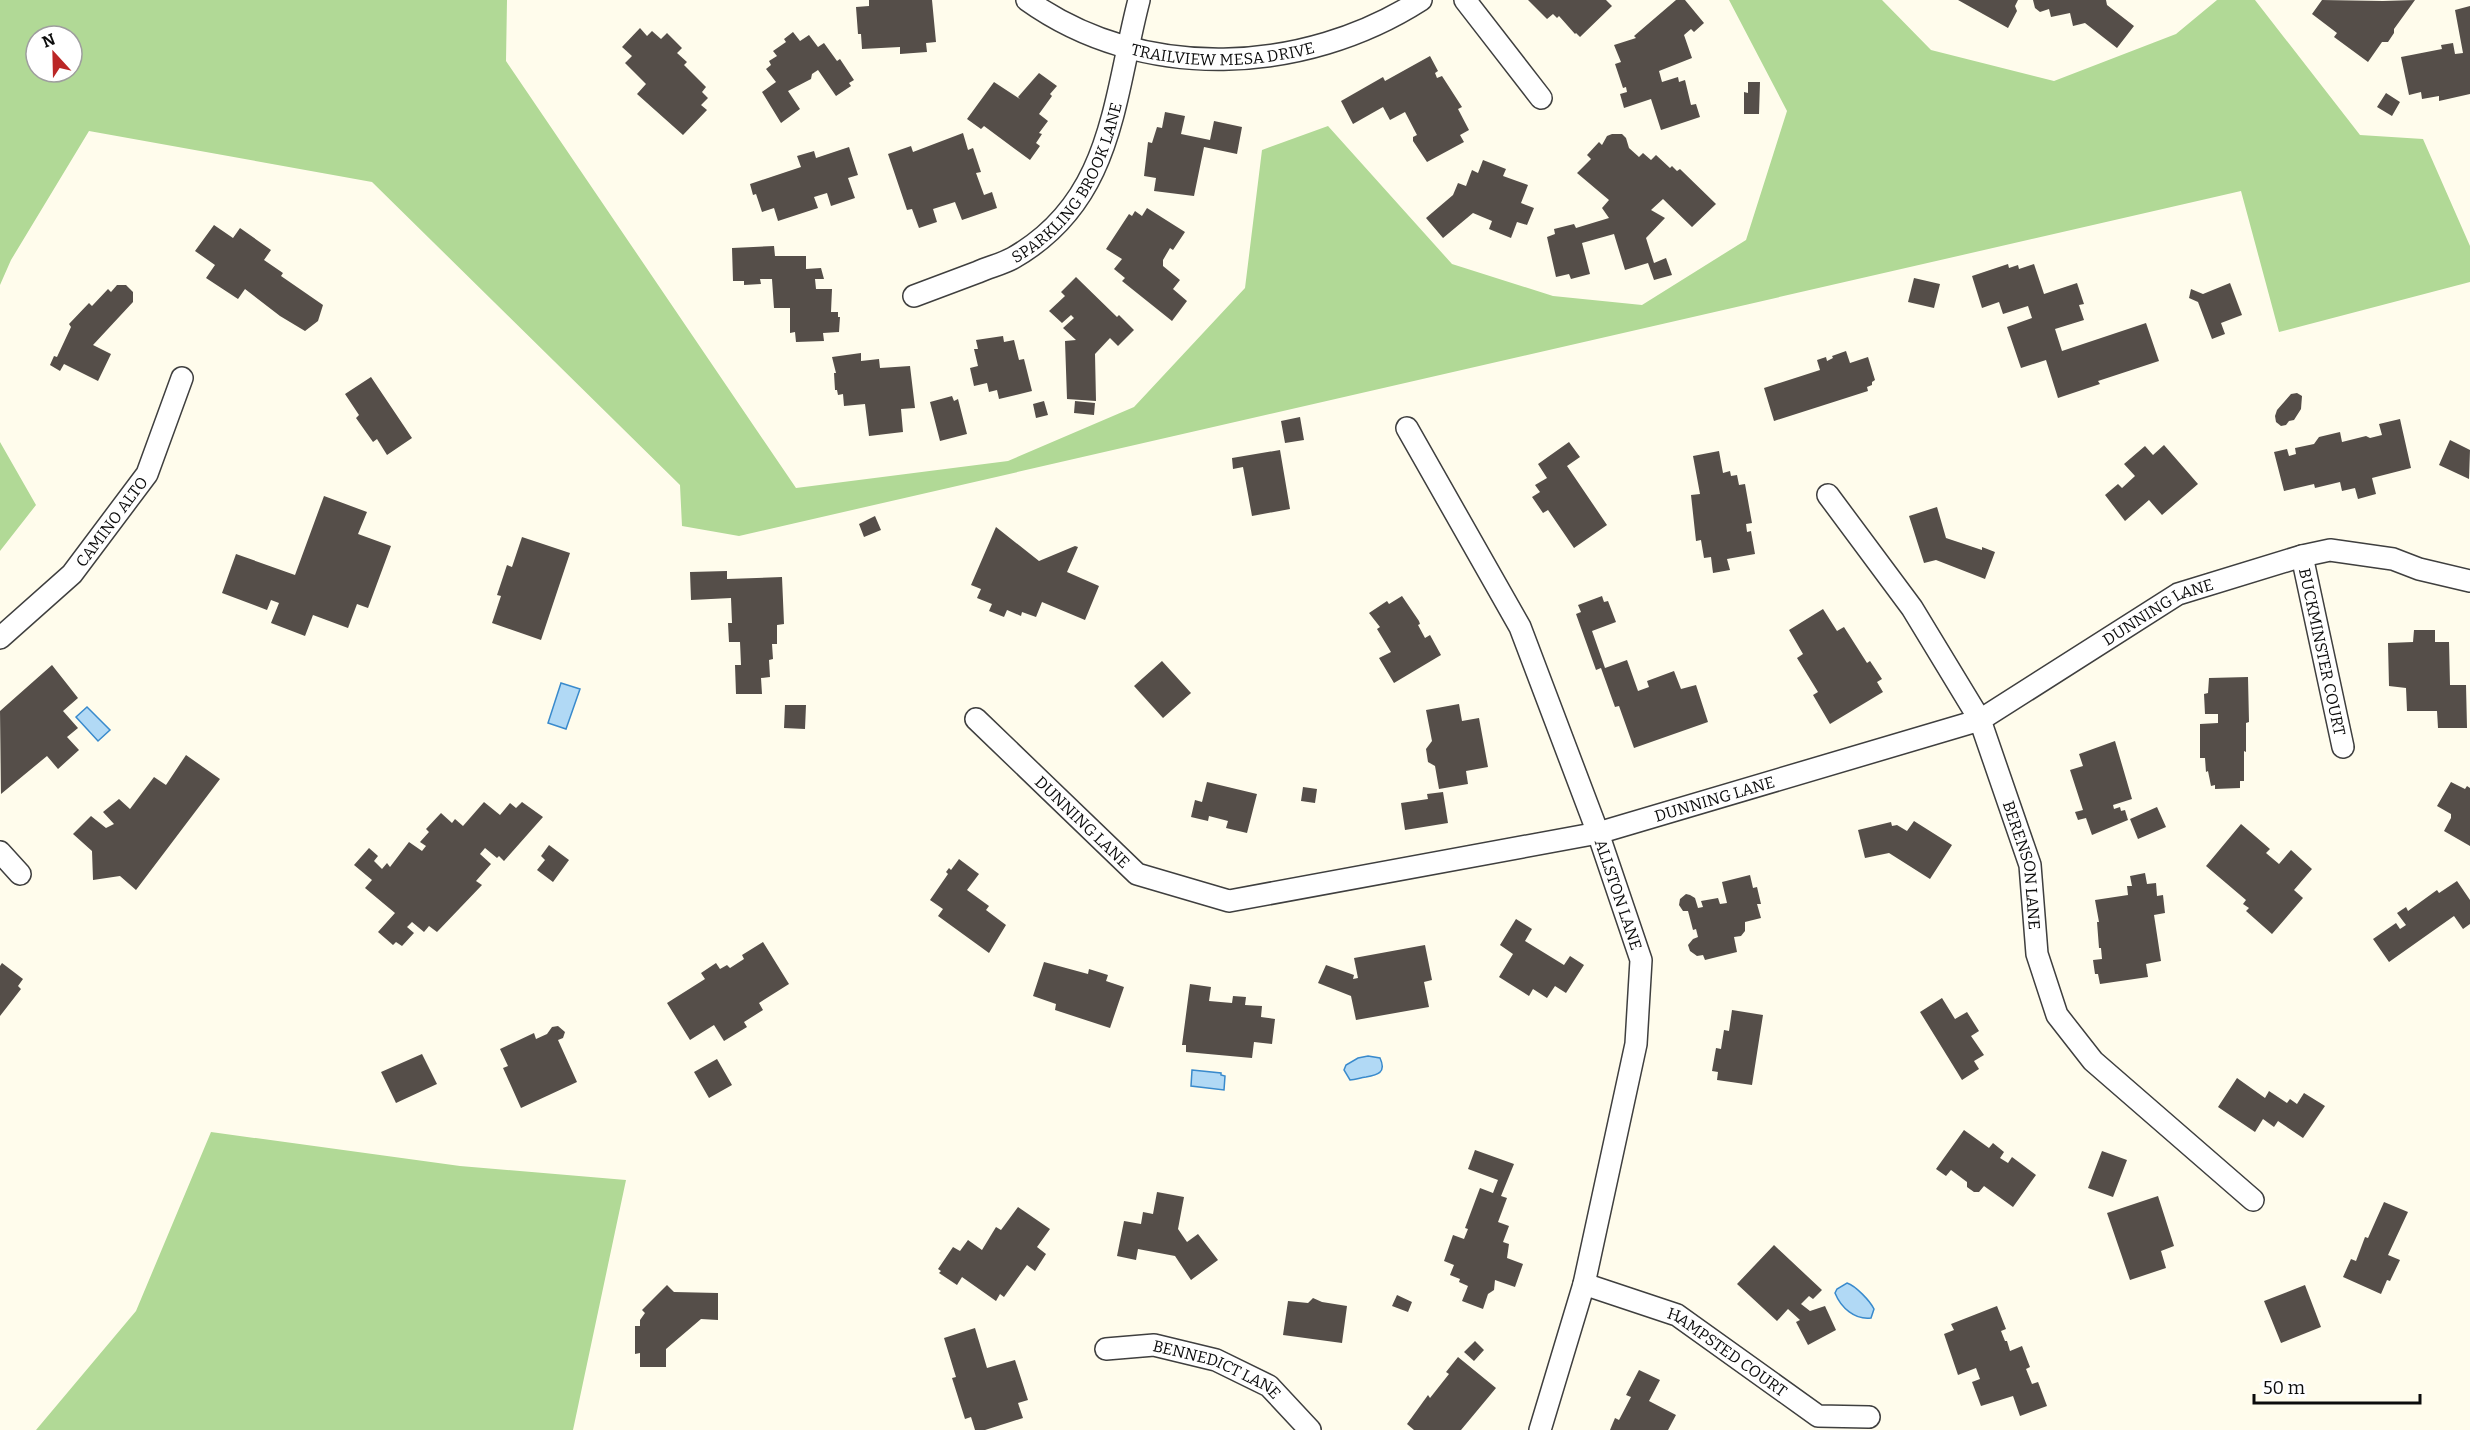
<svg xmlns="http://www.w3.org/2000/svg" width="2470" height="1430" viewBox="0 0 2470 1430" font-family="Bitter,serif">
  <rect width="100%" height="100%" fill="#fffcec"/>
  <path fill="#b1d996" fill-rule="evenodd" d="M0 0H507L506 61 796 488 1008 461 1134 407 1245 288 1262 150 1328 126 1452 264 1553 296 1642 305 1746 240 1787 111 1729 0H1882L1931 50 2054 81 2176 34 2217 0H2255L2360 135 2423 139 2470 246V282L2279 332 2241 191 739 536 682 526 680 485 372 182 89 131 11 260 0 285ZM36 36H72V72H36Z
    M0 442 36 505 0 551Z
    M211 1132 460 1166 626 1180 573 1430H36L136 1311Z"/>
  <path fill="#b1d9f5" stroke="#398acc" stroke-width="1.5" d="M561 683 580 689 566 729 548 723Z
    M87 707 110 730 98 741 76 717Z
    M1368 1056 1380 1058C1387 1073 1377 1075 1366 1077 1359 1078 1356 1080 1350 1080L1344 1070 1346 1065 1358 1058Z
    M1192 1070 1221 1073V1075L1225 1076 1224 1090 1191 1086Z
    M1847 1283C1856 1286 1870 1301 1874 1309L1871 1318C1855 1320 1841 1308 1835 1293L1837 1289Z"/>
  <path fill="#554e49" d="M869 0H932L936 42 926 43 927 52 900 54V47L862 49 861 34H858L856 7 869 6Z
    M1528 0H1606L1612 6 1580 37 1576 33 1575 34 1559 16 1557 18 1553 14 1547 19Z
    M1676 0H1685L1704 23 1694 32 1691 29 1684 35 1692 58 1659 71 1662 82 1678 77 1679 82 1685 80 1691 105 1696 104 1700 117 1661 130 1651 99 1624 108 1620 94 1627 92 1626 87 1623 88 1615 64 1621 62 1614 45 1636 38 1634 36Z
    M1958 0H2018L2015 6 2017 11 2008 28Z
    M2033 0H2106L2107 5 2134 26 2117 48 2085 23 2073 26 2070 13 2051 17 2049 9 2040 12 2035 8Z
    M2322 0 2383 1 2415 0 2394 29V33L2388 42H2382L2368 62 2334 37 2337 33 2312 14Z
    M2470 6V94L2439 101V96L2422 99 2421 92 2409 95 2401 57 2442 49 2441 45 2453 43 2455 54 2463 53 2455 10Z
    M640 28 647 36 652 31 661 39 667 33 682 48 677 53 687 62 684 65 706 87 702 92 708 98 701 105 707 110 683 135 637 94 646 84 625 63 632 56 622 47Z
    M793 32 800 41 809 35 818 47 824 43 837 61 840 59 854 80 849 83 851 86 836 96 818 70 812 74 811 79 788 91 800 109 781 123 762 92 776 82 766 69 771 65 769 61 777 56 773 51 786 42 784 39Z
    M1430 56 1438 71 1435 73 1437 78 1442 76 1462 107 1458 109 1469 130 1460 135 1464 142 1427 162 1413 141V137L1417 135 1405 112 1390 120 1383 107 1353 124 1341 101 1383 77 1385 81Z
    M1039 73 1057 86 1050 94 1052 96 1039 114 1048 121 1039 133 1042 134 1036 143 1040 146 1030 160 984 126 981 129 967 119 994 82 1020 99 1018 97Z
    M1748 82H1760L1759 114H1744V92L1748 93Z
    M2386 93 2400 102 2392 116 2377 107Z
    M1165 112 1185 116 1181 134 1210 140 1214 121 1242 127 1237 154 1204 147 1194 196 1154 191 1156 178 1144 176 1148 142 1152 143 1157 127 1162 128Z
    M963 133 968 150 973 148 981 172 976 173 984 195 992 192 997 208 962 220 955 202 933 209 937 222 919 228 912 209 907 210 888 154 911 146 913 152Z
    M1612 134H1622L1626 138 1629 148 1639 157 1643 153 1651 160 1656 155 1670 168 1672 166 1677 171 1680 169 1716 204 1692 227 1663 199 1651 210 1665 218 1646 238 1654 263 1666 258 1672 275 1654 280 1648 263 1625 270 1614 234 1582 243 1590 274 1571 279 1569 274 1556 277 1547 237 1555 234 1554 229 1574 224 1576 228 1609 218 1602 208 1609 200 1577 173 1591 159 1587 155 1599 142 1602 145 1607 136Z
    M849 147 858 175 848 178 855 198 831 206 827 193 814 197 818 208 778 221 774 208 762 212 756 194 753 195 750 184 801 167 797 156 814 151 816 158Z
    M1483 160 1506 169 1503 176 1528 185 1521 203 1534 208 1527 225 1517 222 1511 238 1489 229 1492 221 1473 213 1443 238 1426 218 1453 195 1458 183 1466 186 1472 170 1478 173Z
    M1147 208 1185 232 1173 250 1170 248 1163 260V266L1180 280 1173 289 1187 301 1172 321 1122 281 1125 278 1114 269 1122 259 1106 249 1129 214 1132 216 1135 211 1142 216Z
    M214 225 233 238 240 228 271 250 264 260 283 273 281 276 323 305 318 321 305 331 280 316 245 289 238 299 206 278 215 265 195 251Z
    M774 246 775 256H806V269L821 268 824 279H815L816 289H832L831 312H838V317H840L839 332 823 333 824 341 796 342 795 332 790 333V308H774L772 279H760L761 284 744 285V281H733L732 248Z
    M2008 264 2009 268 2018 265 2019 269 2034 264 2044 294 2077 283 2084 304 2079 305 2084 320 2055 329 2062 351 2146 323 2159 361 2098 381 2100 384 2058 398 2046 360 2021 368 2007 327 2032 318 2028 306 2003 314 1999 302 1982 308 1972 276Z
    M1076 277 1117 317 1119 315 1134 330 1118 346 1110 338 1095 354 1096 401 1067 399 1065 341 1076 340 1063 328 1074 318 1071 315 1062 323 1049 311 1065 296 1061 292Z
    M1914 278 1940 284 1934 308 1908 302Z
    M2230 283 2242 315 2221 323 2225 334 2212 339 2198 302 2189 298 2191 289 2203 294Z
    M117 285H126L133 292V302L93 345 111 354 98 381 64 364 60 371 50 365 54 356 57 357 71 327 69 324 89 303 92 306 108 289 111 292Z
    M1003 336 1004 342 1014 340 1019 360 1024 359 1032 391 999 399 997 390 989 392 987 383 974 386 970 368 978 366 974 349H978L976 340Z
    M1846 351 1850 363 1868 357 1875 380 1872 382V385L1867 387 1868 391 1774 421 1764 388 1820 370 1817 360 1826 357 1827 361 1833 358 1832 356Z
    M861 353V361L879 359 880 368 910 366 915 408 901 409 903 432 869 436 865 404 844 406 843 394 838 395 837 390H835L834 373H836L832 357Z
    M371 377 412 438 387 455 377 439 373 442 356 418 359 415 345 394Z
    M2297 393 2302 396 2301 409 2294 420 2289 421 2286 425 2281 426 2276 422 2275 416 2277 410 2291 394Z
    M952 396 954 401 958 399 967 434 940 441 930 402Z
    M1044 401 1048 415 1036 418 1033 404Z
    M1075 401 1095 403 1094 415 1074 413Z
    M1300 417 1304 440 1285 443 1281 421Z
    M2400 419 2411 468 2372 478 2376 494 2358 499 2355 488 2342 491 2340 482 2315 488 2314 484 2284 491 2274 452 2287 449 2289 456 2296 454 2295 448 2314 444 2319 437 2340 432 2342 442 2366 436 2370 438 2382 435 2379 424Z
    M2450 440 2470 450 2469 479 2439 465Z
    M1569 442 1580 457 1567 466 1607 525 1574 548 1548 510 1543 513 1532 497 1540 492 1535 485 1547 478 1538 464Z
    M2164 445 2198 484 2162 515 2149 500 2125 521 2105 495 2118 484 2122 488 2135 476 2124 464 2145 446 2153 455Z
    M1280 450 1290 509 1252 516 1243 467 1233 469 1232 458Z
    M1719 451 1723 473 1730 471 1731 476 1737 475 1739 485 1745 484 1752 523 1746 524 1747 532 1751 531 1755 554 1727 559 1730 570 1713 573 1711 557 1704 558 1701 540 1696 541 1691 495 1700 494 1693 456Z
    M324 496 367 512 358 534 391 546 368 608 357 604 348 628 313 615 305 636 271 623 279 603 271 600 267 610 222 593 236 554 295 575Z
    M1937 507 1946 538 1982 550V547L1995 552 1985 579 1936 560 1924 563 1909 516Z
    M875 516 881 530 864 537 859 524Z
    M996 527 1039 561 1075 546 1078 547 1067 572 1099 586 1085 620 1042 602 1036 617 1022 612 1021 616 1007 610 1004 617 989 611 992 604 977 598 981 589 971 585Z
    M522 537 570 553 541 640 492 623 501 596 497 595 507 565 512 567Z
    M727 571V579L782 577 784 624 777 625V644H772L773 659 769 660 770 677 761 678 762 694H736L735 665H741L740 642H729L728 623H732L731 598 691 600 690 572Z
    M1402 596 1419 621 1420 624 1418 625 1425 638 1430 635 1441 655 1394 683 1379 658 1391 652 1377 629 1380 627 1369 613 1387 601 1389 604Z
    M1602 596 1604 602 1608 601 1616 622 1592 631 1605 668 1627 660 1638 691 1649 687 1647 681 1674 671 1681 689 1696 685 1708 722 1634 748 1619 706 1615 707 1601 668 1596 670 1576 614 1581 612 1578 605Z
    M1823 609 1837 631 1844 627 1867 663 1870 661 1882 679 1877 682 1883 692 1830 724 1813 695 1818 692 1797 658 1803 654 1789 630Z
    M2414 630H2435V642H2449L2450 685H2466L2467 728H2438L2437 711H2407L2406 688 2389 686 2388 643 2413 642Z
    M1162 661 1191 693 1163 718 1134 686Z
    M52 665 78 698 63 711 78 728 67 737 79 750 58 769 47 756 1 794 0 711Z
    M2248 677 2249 722 2246 723V752L2244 751V781H2240V788L2215 789V785L2211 786 2208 771 2206 772 2205 758H2200V724L2218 723V714H2205L2204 694 2208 693 2209 678Z
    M1459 704 1462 721 1479 718 1488 767 1466 771 1468 784 1439 789 1435 766 1428 762 1426 749 1432 741 1426 710Z
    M785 705H806L805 729 784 728Z
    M2115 741 2132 799 2113 805 2114 809 2120 807 2121 811 2125 810 2128 820 2092 835 2086 818 2078 820 2075 812 2083 810 2070 770 2083 766 2079 754Z
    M186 755 220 779 136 890 120 876 93 880 92 851 73 834 91 816 106 828 114 824 103 812 119 799 130 809 154 777 166 785Z
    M1207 782 1257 794 1247 833 1226 828 1228 821 1209 816 1208 821 1191 817 1195 800 1202 802Z
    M2451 782 2465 789 2467 786 2470 788V846L2444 831 2451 818V814L2437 806Z
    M1303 787 1317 789 1315 803 1301 801Z
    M1443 792 1448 823 1405 830 1401 803 1428 799 1427 794Z
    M484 802 500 815 510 803 516 808 522 802 543 817 504 861 499 856 497 858 485 848 480 854 491 864 476 881 482 885 437 932 429 926 424 932 412 922 407 927 414 933 402 946 396 942 393 945 378 932 395 913 365 888 372 880 354 865 369 848 378 856 374 861 382 869 387 863 390 867 409 842 422 851 426 846 420 842 429 832 426 829 441 813 452 823 455 819 463 826Z
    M2157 807 2166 827 2138 839 2130 819Z
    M1914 821 1952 845 1930 879 1889 853 1865 858 1858 830 1891 822 1892 826 1897 825 1907 831Z
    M2241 824 2270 849 2266 853 2279 864 2291 850 2312 869 2294 890 2303 898 2272 934 2246 911 2249 908 2243 904 2246 900 2206 866Z
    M549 845 569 860 553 882 537 870 545 860 541 856Z
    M959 859 979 874 967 890 989 906 986 910 1006 925 989 953 938 916 943 909 930 900 948 874 946 872 949 868 951 870Z
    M2145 873 2147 884 2156 883 2157 896 2163 895 2165 913 2154 915 2161 961 2146 964 2148 977 2100 984 2098 974H2095L2093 960 2102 959 2101 948H2099L2097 922H2099L2095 900 2128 895 2127 886H2132L2130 876Z
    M1750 875 1753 888 1757 887 1761 904H1757L1761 918 1745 922V931L1741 936 1734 937 1737 952 1705 960 1703 955 1697 956 1690 951 1688 945 1693 939 1698 937 1696 929 1693 930 1688 911H1683L1679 905 1680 899 1686 894 1690 895 1695 898 1698 908 1703 907 1701 901 1718 898 1720 904 1727 903 1722 882Z
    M2457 881 2470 900V924L2463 929 2454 916 2389 962 2373 939 2396 923 2400 929 2406 925 2397 913 2406 907 2408 911 2437 890 2439 893Z
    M1516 919 1532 929 1525 941 1564 965 1570 956 1584 965 1566 993 1555 986 1547 998 1533 989 1529 996 1499 977 1513 954 1500 945Z
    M763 942 789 984 759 1003 763 1010 744 1022 747 1027 724 1041 714 1025 690 1040 667 1003 705 979 701 973 716 963 720 969 727 965 730 968 744 959 742 955Z
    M1425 945 1432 980 1424 982 1429 1007 1356 1020 1351 996 1318 983 1326 965 1354 975 1353 979 1358 978 1354 958Z
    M1044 962 1088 974 1089 969 1108 975 1106 981 1124 987 1110 1028 1055 1010 1056 1004 1033 996Z
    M2 963 23 979 18 986 21 989 0 1016V966Z
    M1190 984 1211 987 1209 1001 1232 1003 1233 996 1246 997 1245 1005 1262 1006 1261 1017 1275 1019 1272 1044 1254 1042 1252 1058 1186 1052V1045H1182Z
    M1942 998 1955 1019 1967 1012 1979 1031 1971 1036 1984 1055 1974 1061 1979 1069 1962 1080 1920 1012Z
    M1732 1010 1763 1015 1752 1085 1717 1080 1718 1072 1712 1071 1716 1048 1721 1049 1724 1030 1729 1031Z
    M558 1026 565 1032 563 1038 558 1040 577 1082 521 1108 503 1068 508 1066 500 1049 534 1033 536 1039 547 1034 552 1027Z
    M422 1054 437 1084 396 1103 381 1072Z
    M717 1059 732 1085 709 1098 694 1072Z
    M2237 1078 2265 1098 2269 1091 2287 1103 2290 1099 2297 1104 2304 1093 2325 1106 2303 1138 2278 1121 2274 1127 2263 1119 2255 1132 2218 1107Z
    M1964 1130 1989 1148 1993 1143 2004 1152 2000 1158 2008 1163 2012 1157 2036 1175 2013 1207 1984 1186 1979 1192H1974L1967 1187V1182L1951 1170 1946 1176 1936 1169Z
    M1475 1150 1514 1164 1501 1196 1507 1198 1498 1222 1509 1226 1503 1242 1509 1244 1507 1258 1523 1264 1515 1287 1495 1280 1494 1290 1488 1294 1483 1309 1462 1301 1468 1286 1459 1282 1460 1279 1450 1275 1454 1265 1444 1261 1453 1235 1464 1239 1468 1229 1465 1228 1480 1188 1493 1193 1498 1180 1468 1169Z
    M2102 1151 2127 1160 2113 1197 2088 1188Z
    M1157 1192 1184 1197 1178 1229 1187 1242 1198 1234 1218 1260 1191 1280 1175 1256 1138 1249 1136 1260 1117 1256 1124 1221 1141 1224 1143 1212 1153 1214Z
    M2158 1196 2174 1246 2161 1251 2166 1268 2130 1280 2107 1213Z
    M2384 1202 2408 1212 2388 1255 2400 1260 2390 1281 2387 1280 2381 1294 2343 1277 2351 1259 2356 1261 2365 1237 2368 1238Z
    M1018 1207 1050 1229 1037 1247 1046 1254 1035 1271 1027 1265 1004 1297 1000 1294 996 1301 962 1277 957 1285 939 1273 941 1271 938 1269 953 1247 960 1251 968 1240 982 1250 996 1227 1001 1230Z
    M1774 1245 1822 1290 1813 1299 1809 1296 1801 1304 1810 1311 1825 1306 1836 1330 1808 1345 1796 1322 1800 1320 1788 1309 1777 1321 1737 1284Z
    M667 1285 674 1292 718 1293V1320L701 1319 666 1349V1367H640V1353L635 1354V1326H640V1320L645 1313 642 1310Z
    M2305 1285 2321 1327 2281 1343 2264 1301Z
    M1397 1295 1412 1302 1408 1312 1392 1306Z
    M1313 1298 1322 1302 1347 1306 1342 1343 1283 1335 1288 1301 1308 1303Z
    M1997 1306 2006 1329 2001 1331 2005 1341H2007L2010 1351 2022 1346 2030 1367 2026 1369 2032 1384 2038 1382 2047 1406 2020 1416 2013 1396 1981 1406 1972 1382 1980 1379 1976 1368 1958 1375 1944 1334 1954 1330 1951 1324Z
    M975 1328 987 1368 1015 1360 1028 1400 1018 1403 1023 1418 985 1430H975L971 1417 965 1419 952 1378 956 1377 944 1338Z
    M1475 1341 1484 1350 1474 1361 1464 1352Z
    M1458 1357 1496 1388 1461 1430H1414L1407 1424 1428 1395 1430 1398 1449 1374 1446 1372Z
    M1639 1370 1660 1380 1649 1401 1676 1415 1668 1430H1610L1615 1418 1619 1420 1631 1397 1626 1395Z"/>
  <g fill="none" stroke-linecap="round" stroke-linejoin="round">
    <defs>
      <g id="street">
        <path id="s1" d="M1027 0C1143 83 1304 75 1421 0"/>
        <path d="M1465 0 1541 98"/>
        <path id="s2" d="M914 296C935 288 957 280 978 272 989 267 1002 264 1013 258 1113 201 1113 100 1139 0"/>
        <path id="s3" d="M1407 428 1520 627 1598 833 1641 960 1636 1044 1584 1284 1540 1430"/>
        <path id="s4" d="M1828 495 1912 608 1980 720 2030 865 2037 954 2057 1015 2093 1061 2253 1200"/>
        <path id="s5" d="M2302 556 2343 747"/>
        <path id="s6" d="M0 638 72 574 147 474 182 378"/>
        <path id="s7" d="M976 719 1137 874 1229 901 1598 833 1980 720 2178 594 2302 556 2330 550 2393 559 2419 569 2470 581"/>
        <path d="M0 852 20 874"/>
        <path id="s8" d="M1584 1284 1677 1315 1818 1416 1869 1417"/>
        <path id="s9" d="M1106 1349 1154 1345 1216 1360 1269 1386 1310 1430"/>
      </g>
    </defs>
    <use href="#street" stroke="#3f3f3f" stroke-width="24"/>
    <use href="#street" stroke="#fff" stroke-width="21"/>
  </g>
  <g text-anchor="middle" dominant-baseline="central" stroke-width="6" stroke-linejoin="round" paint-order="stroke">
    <g font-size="16" fill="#0c0c0c" stroke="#fff">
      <text stroke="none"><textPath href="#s1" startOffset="208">TRAILVIEW MESA DRIVE</textPath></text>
      <text stroke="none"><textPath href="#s2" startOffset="202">SPARKLING BROOK LANE</textPath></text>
      <text stroke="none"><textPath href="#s6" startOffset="162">CAMINO ALTO</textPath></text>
      <text stroke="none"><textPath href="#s7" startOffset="1302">DUNNING LANE</textPath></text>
      <text stroke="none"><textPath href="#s5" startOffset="98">BUCKMINSTER COURT</textPath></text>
      <text stroke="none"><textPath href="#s7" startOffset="816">DUNNING LANE</textPath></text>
      <text stroke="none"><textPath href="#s7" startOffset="148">DUNNING LANE</textPath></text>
      <text stroke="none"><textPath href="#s4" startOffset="424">BERENSON LANE</textPath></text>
      <text stroke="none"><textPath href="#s3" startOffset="514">ALLSTON LANE</textPath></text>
      <text stroke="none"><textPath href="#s8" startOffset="160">HAMPSTED COURT</textPath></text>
      <text stroke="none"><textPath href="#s9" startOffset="116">BENNEDICT LANE</textPath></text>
    </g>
  </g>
  <g transform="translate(54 54) rotate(338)"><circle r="28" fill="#ffffff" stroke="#9e9e9e" stroke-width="1.5"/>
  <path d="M0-4.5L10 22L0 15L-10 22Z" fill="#bb2626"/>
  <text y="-9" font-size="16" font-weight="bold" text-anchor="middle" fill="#0c0c0c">N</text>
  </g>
  <path d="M2254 1394v9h166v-9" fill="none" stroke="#0c0c0c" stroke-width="3"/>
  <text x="2263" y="1394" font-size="18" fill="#0c0c0c" stroke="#ffffff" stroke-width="4.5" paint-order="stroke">50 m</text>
</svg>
